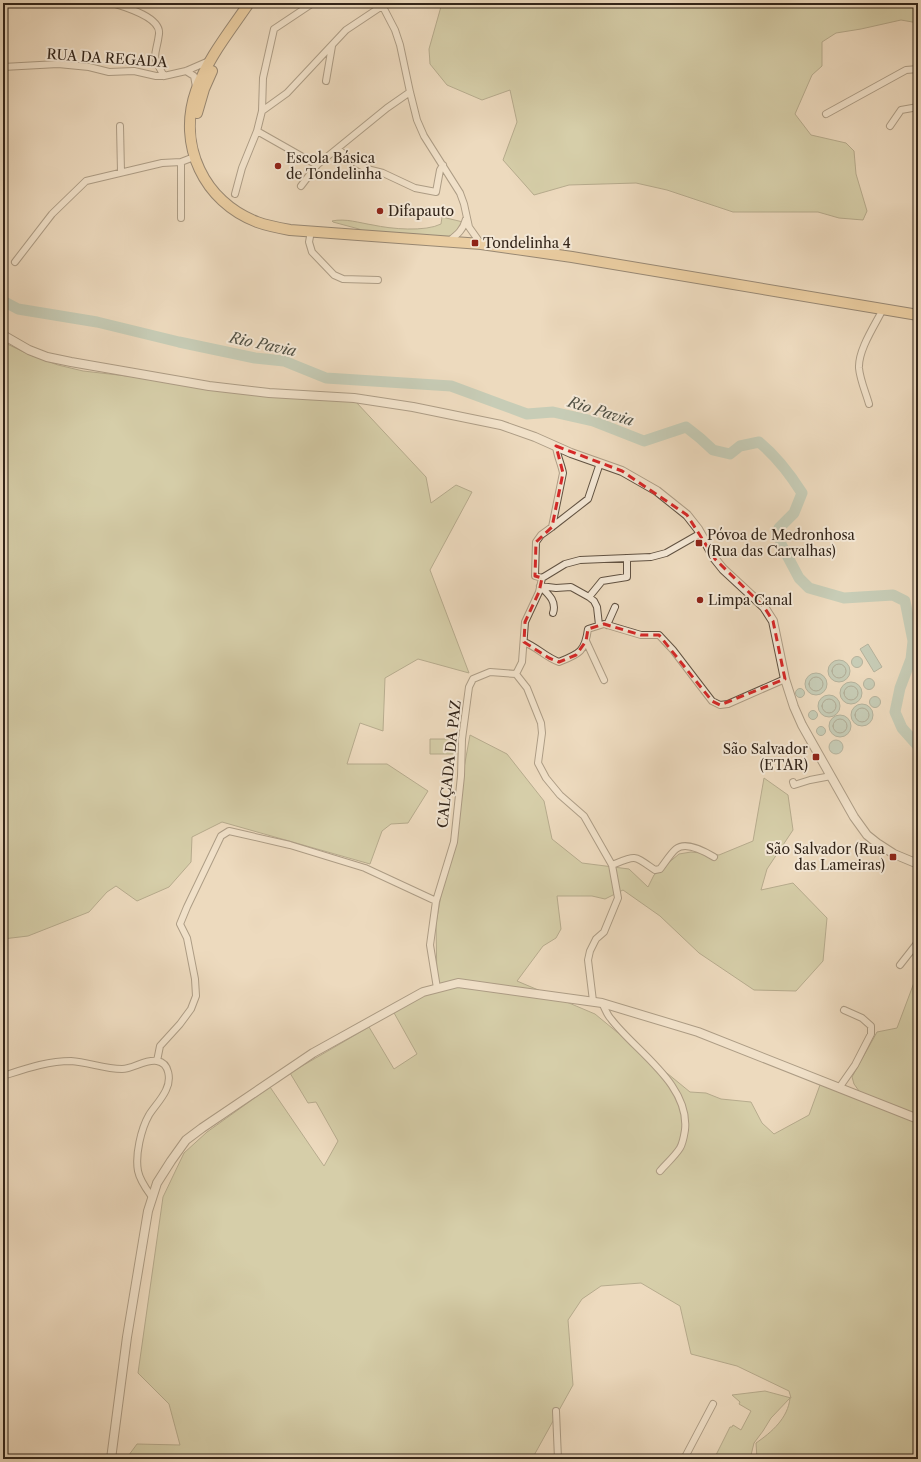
<svg xmlns="http://www.w3.org/2000/svg" width="921" height="1462" viewBox="0 0 921 1462" font-family="'Libre Caslon Text',serif">
  <rect width="100%" height="100%" fill="#eddabe"/>
  <filter id="stains"><feTurbulence type="fractalNoise" baseFrequency=".005" numOctaves="4"/><feColorMatrix values="0 0 0 0 .2 0 0 0 0 .09 0 0 0 0 .02 0 0 0 .5 -.17"/></filter>
  <radialGradient id="worn" r=".72"><stop offset=".6" stop-color="#630" stop-opacity="0"/><stop offset="1" stop-color="#630" stop-opacity=".3"/></radialGradient>
  <path fill="#babf90" stroke="#767254" d="M442 3H918V23L901 20 861 29 836 33 822 42V66L812 75 795 114 811 135 846 143 854 151 856 174 867 211 863 220 839 218 818 212H733L667 190 636 183 569 185 534 195 503 160 517 122 510 90 482 100 447 85 430 64 429 49Z
    M442 217 463 222 462 228 450 237 363 231 359 229 333 222 332 221C345 218 360 223 373 225 391 229 425 232 441 224Z
    M3 342 30 355 58 365 83 371 356 402 426 477 431 503 456 485 472 492 430 570 469 673 418 659 385 678 383 731 360 723 347 764H387L428 791 408 823 391 824 382 831 370 864 222 822 192 837 191 862 169 887 137 901 116 886 107 892 89 912 28 936 3 939Z
    M470 735 507 754 544 801 552 839 582 863 629 869 648 887 654 875 679 854 691 852 719 855 753 841 764 778 788 795 793 830 767 869 761 890 793 883 827 918 823 961 796 991 754 990 699 953 660 916 623 890 605 899 592 896H557L561 929 556 938 543 946 517 981 595 1014 690 1092 706 1093 721 1099 751 1102 762 1123 774 1134 809 1115 820 1085 859 1091 854 1084 852 1077 877 1032 897 1028 918 972V1459H757L756 1443C772 1432 788 1418 790 1398L771 1418 763 1431 754 1443 751 1455 752 1459H714L730 1427H732L733 1425 741 1430 751 1411 739 1404 740 1402 732 1395 765 1391 791 1398 789 1391 737 1366 691 1354 680 1306 641 1283 601 1286 582 1299 568 1320 573 1385 532 1459H126L137 1444 180 1445 169 1404 138 1373 163 1197 184 1153 207 1132 270 1087 324 1166 338 1141 316 1102 308 1103 290 1073 369 1027 394 1069 417 1054 393 1011 437 987 436 923Z
    M430 739H457L456 754H430Z"/>
  <path fill="#9abbad" stroke="#707f72" d="M868 644 882 667 874 672 860 649Z
    M851.5 662a5.5 5.5 0 1 1 11 0a5.5 5.5 0 1 1-11 0Z
    M828 671a11 11 0 1 1 22 0a11 11 0 1 1-22 0Z
    M805 684a11 11 0 1 1 22 0a11 11 0 1 1-22 0Z
    M863.5 684a5.5 5.5 0 1 1 11 0a5.5 5.5 0 1 1-11 0Z
    M840 693a11 11 0 1 1 22 0a11 11 0 1 1-22 0Z
    M795.5 693a4.5 4.5 0 1 1 9 0a4.5 4.5 0 1 1-9 0Z
    M818 706a11 11 0 1 1 22 0a11 11 0 1 1-22 0Z
    M869.5 702a5.5 5.5 0 1 1 11 0a5.5 5.5 0 1 1-11 0Z
    M851 715a11 11 0 1 1 22 0a11 11 0 1 1-22 0Z
    M808.5 715a4.5 4.5 0 1 1 9 0a4.5 4.5 0 1 1-9 0Z
    M829 726a11 11 0 1 1 22 0a11 11 0 1 1-22 0Z
    M816.5 731a4.5 4.5 0 1 1 9 0a4.5 4.5 0 1 1-9 0Z
    M829 747a7 7 0 1 1 14 0a7 7 0 1 1-14 0Z"/>
  <g fill="none" stroke-linecap="round" stroke-linejoin="round">
    <path stroke="#667063" stroke-width="1" d="M832 671a7 7 0 1 1 14 0a7 7 0 1 1-14 0Z
      M809 684a7 7 0 1 1 14 0a7 7 0 1 1-14 0Z
      M844 693a7 7 0 1 1 14 0a7 7 0 1 1-14 0Z
      M822 706a7 7 0 1 1 14 0a7 7 0 1 1-14 0Z
      M855 715a7 7 0 1 1 14 0a7 7 0 1 1-14 0Z
      M833 726a7 7 0 1 1 14 0a7 7 0 1 1-14 0Z"/>
    <path stroke="#9abbad" stroke-width="11" d="M3 301 18 309 97 322 179 342 255 358 284 361 326 378 451 386 527 414 553 412 593 421 644 441 686 427 700 438 713 450 730 454 740 446 759 442C776 456 790 474 802 493L794 513 779 528 781 544 799 578 809 588 844 598 893 595 905 601 913 641 911 659 900 688 895 712 902 728 918 746"/>
    <defs>
      <path id="minor" d="M112 3C125 7 161 17 159 34 156 58 150 52 164 76
        M381 3 395 30 400 45 410 92 417 120 424 136 460 193 464 204 469 227 481 244
        M3 67 58 64 89 67 109 72 134 71 156 76H164L186 71 209 61
        M186 71 194 76 196 87
        M326 81 332 46
        M262 111 263 78 274 29 313 3
        M826 114 906 70 918 69
        M120 126 121 172
        M890 126 901 110 918 107
        M257 131 317 165
        M338 149 351 160 367 169 383 173 415 188 436 192 440 170 443 165
        M301 186 317 165 387 108 410 92
        M235 194 242 168 257 131 262 111 287 93 346 30 382 6
        M181 218V162
        M311 231 309 242 312 252 334 275 343 279 378 280
        M449 241C458 234 463 230 466 219
        M15 262 52 214 86 181 162 163 181 162 194 157
        M869 404C866 393 860 380 859 368 858 350 875 325 883 309
        M552 527 563 473C561 463 557 456 556 446
        M542 578 535 576 536 542 541 535 552 527 588 499 600 463
        M540 586 556 588 571 587 589 597 594 601 597 607 599 625
        M540 586C548 594 557 601 553 613
        M589 597 602 581 627 577V558
        M607 625 615 607
        M586 641 604 680
        M524 642C537 647 545 657 559 662 579 654 585 652 588 629L604 624 641 635H659L673 650 712 701 720 705 728 704 785 679
        M516 674 527 688 541 723 542 733 538 763 546 778 560 795 584 816 612 865 618 898 604 932 596 939 590 951 588 960 593 1001
        M793 782 794 785 810 780 831 776
        M612 865C637 855 633 855 655 870L660 869C665 863 670 854 676 849 686 841 704 851 714 857
        M900 965 918 942
        M437 988 430 945 436 901 454 842 461 776 462 739 469 687 473 679 490 672 516 674 522 662 525 622 539 592 542 578 565 564 580 560 651 557 666 553 701 533
        M602 1003C605 1008 607 1015 611 1019 635 1051 690 1084 685 1130 684 1136 683 1143 680 1148 675 1156 666 1164 660 1171
        M157 1061 160 1046 180 1024 191 1009 196 996 195 979 187 938 180 924 187 907 221 836 229 831 290 845 365 868 436 901
        M3 1076C25 1069 47 1061 71 1061 88 1062 104 1069 122 1069 133 1069 145 1059 157 1061 170 1063 171 1080 166 1090 162 1099 154 1107 149 1115 141 1129 135 1155 138 1171 140 1181 147 1190 152 1197
        M839 1088 855 1065 871 1034V1026L862 1018 844 1010
        M556 1411 558 1459
        M684 1459 713 1404"/>
      <path id="tertiary" d="M3 335 29 350 47 357 71 362 209 386 269 393 354 398 413 407 501 425 535 437 571 453 622 471 657 491 687 515 698 529 715 559 723 569 764 607 773 621 785 679 794 707 802 725 854 817 867 835 877 843 894 854 918 864
        M111 1459 127 1337 148 1211 157 1183 171 1161 186 1140 202 1128 313 1053 423 992 458 983 602 1003 698 1032 918 1119"/>
      <path id="primary" d="M249 3C230 31 207 59 196 91 177 145 204 202 257 222 268 226 279 228 290 230L481 244 572 257 918 315
        M197 113 204 89 212 71"/>
    </defs>
    <use href="#minor" stroke="#615242" stroke-width="8"/>
    <use href="#tertiary" stroke="#615242" stroke-width="10"/>
    <use href="#primary" stroke="#322419" stroke-width="12"/>
    <use href="#minor" stroke="#f3e7d5" stroke-width="6"/>
    <use href="#tertiary" stroke="#f3e7d5" stroke-width="8"/>
    <use href="#primary" stroke="#e6bd7f" stroke-width="10"/>
  </g>
  <path d="M0 0H921V1462H0ZM556 446 622 471 687 515 715 559 764 607 773 621 785 679 720 705 712 701 659 635H641L604 624 588 629 586 641 576 655 559 662 549 658 524 642 525 622 539 592 542 578 535 576 536 542 552 527 563 473Z" fill="#eddabe" fill-opacity=".55" fill-rule="evenodd"/>
  <path fill="none" stroke="#d62828" stroke-width="3" stroke-dasharray="8 5" stroke-linejoin="round" d="M556 446 622 471 687 515 715 559 764 607 773 621 785 679 720 705 712 701 659 635H641L604 624 588 629 586 641 576 655 559 662 549 658 524 642 525 622 539 592 542 578 535 576 536 542 552 527 563 473Z"/>
  <g fill="#8f2418" stroke="#f3e7d5" stroke-width="1.5">
    <circle cx="278" cy="166" r="4"/>
    <circle cx="380" cy="211" r="4"/>
    <rect x="471" y="239" width="8" height="8" rx="2"/>
    <rect x="695" y="539" width="8" height="8" rx="2"/>
    <circle cx="700" cy="600" r="4"/>
    <rect x="812" y="753" width="8" height="8" rx="2"/>
    <rect x="889" y="853" width="8" height="8" rx="2"/>
  </g>
  <g text-anchor="middle" dominant-baseline="central" stroke-width="4" stroke-linejoin="round" paint-order="stroke">
    <g font-size="14" fill="#322419" stroke="#f3e7d5">
      <text transform="translate(107 58) rotate(4)">RUA DA REGADA</text>
      <text transform="translate(449 764) rotate(-84)">CALÇADA DA PAZ</text>
    </g>
    <g font-size="14" fill="#322419" stroke="#f3e7d5" text-anchor="start">
      <text x="286" y="158">Escola Básica<tspan x="286" dy="16">de Tondelinha</tspan></text>
      <text x="388" y="211">Difapauto</text>
      <text x="483" y="243">Tondelinha 4</text>
      <text x="707" y="535">Póvoa de Medronhosa<tspan x="707" dy="16">(Rua das Carvalhas)</tspan></text>
      <text x="708" y="600">Limpa Canal</text>
      <text x="808" y="749" text-anchor="end">São Salvador<tspan x="808" dy="16">(ETAR)</tspan></text>
      <text x="885" y="849" text-anchor="end">São Salvador (Rua<tspan x="885" dy="16">das Lameiras)</tspan></text>
    </g>
    <g font-size="15" font-style="italic" fill="#515145" stroke="#f3e7d5">
      <text transform="translate(263 344) rotate(12)">Rio Pavia</text>
      <text transform="translate(601 411) rotate(17)">Rio Pavia</text>
    </g>
  </g>
  <rect width="921" height="1462" fill="none" stroke="#eddabe" stroke-width="16"/>
  <rect x="4" y="4" width="913" height="1454" fill="none" stroke="#322419" stroke-width="2"/>
  <rect x="8" y="8" width="905" height="1446" fill="none" stroke="#322419"/>
  <rect width="100%" height="100%" filter="url(#stains)"/>
  <rect width="100%" height="100%" fill="url(#worn)"/>
</svg>
